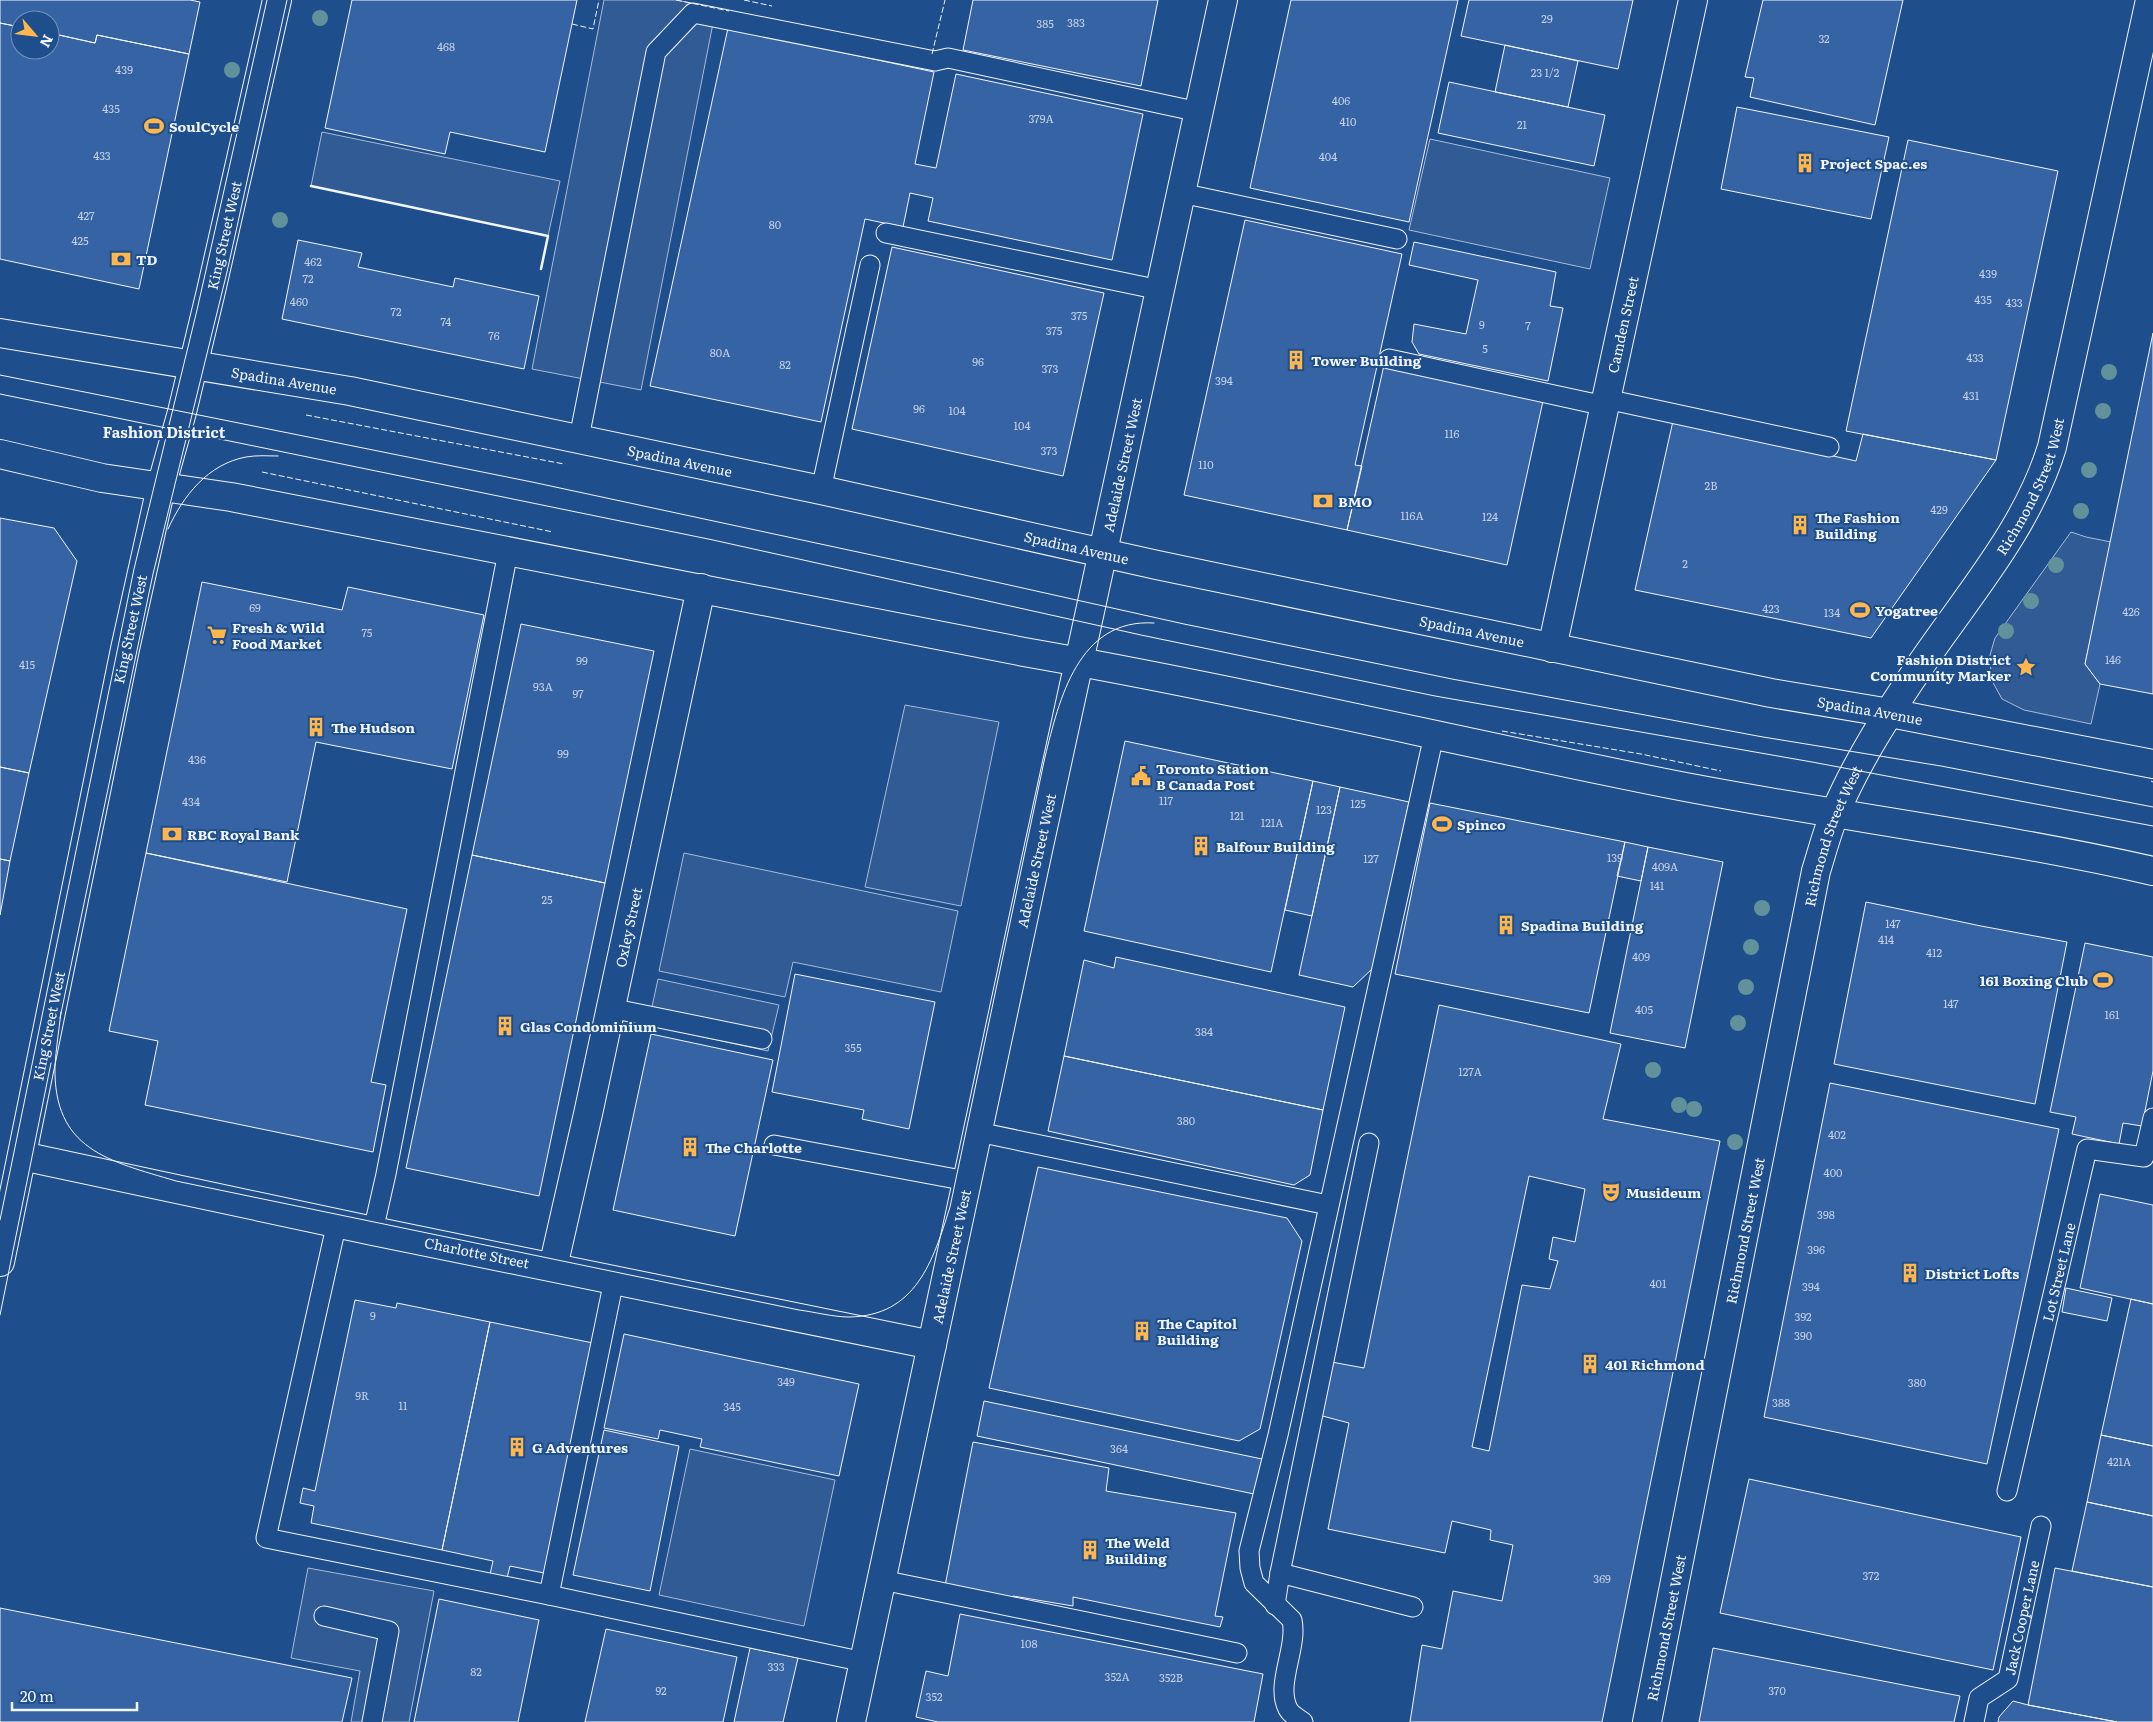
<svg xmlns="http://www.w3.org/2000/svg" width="2153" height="1722" viewBox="0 0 2153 1722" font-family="Literata,serif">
  <rect width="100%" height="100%" fill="#1f4e8c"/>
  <path fill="#305b95" stroke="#a8bbd7" d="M604 0H676L716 8 641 390 532 369Z
    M322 132 560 181 548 236 311 186Z
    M1430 139 1610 178 1590 269 1409 230Z
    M2071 532 2086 537 2111 542 2085 664 2100 684 2091 724 2024 710 2002 699 1991 679 1990 655 1995 638Z
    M905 705 999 722 961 906 865 887Z
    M684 853 958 911 941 992 793 962 785 997 659 971Z
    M658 979 779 1005 768 1051 648 1025Z
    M690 1449 835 1480 804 1626 659 1595Z
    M308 1568 434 1591 409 1722H351L360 1671 291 1658Z"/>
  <path fill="#3563a3" stroke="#f2f6ff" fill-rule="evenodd" d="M0 0H190L200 2 189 54 97 35 95 43 50 33V20H20V27L0 23Z
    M352 0H577L545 152 450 132 445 154 325 128Z
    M973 0H1158L1141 86 963 50Z
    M1291 0H1458L1409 222 1250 188Z
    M1469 0H1633L1618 69 1461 36Z
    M1763 0H1903L1875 125 1750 97 1754 78 1745 77Z
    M0 23 20 27V50H50V33L95 43 97 35 189 54 139 289 0 259Z
    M728 28 934 72 915 164 936 168 956 74 1143 114 1112 260 928 221 933 198 910 193 903 227 865 219 821 422 650 386Z
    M1505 45 1578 61 1568 107 1495 92Z
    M1449 82 1605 115 1594 166 1438 133Z
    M1737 107 1889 137 1871 219 1721 189Z
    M1908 140 2058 171 1996 460 1846 431Z
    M1245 220 1402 254 1355 465 1362 466 1347 530 1184 495Z
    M298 240 362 253 358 267 453 287 455 278 539 296 524 369 282 319Z
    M1414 242 1556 272 1550 306 1563 308 1548 381 1419 354 1412 342 1414 324 1466 334 1478 280 1409 265Z
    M892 247 1104 293 1063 476 852 429Z
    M2153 333V694L2100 684 2085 664Z
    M1384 365 1543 401 1507 565 1347 530Z
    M1673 421 1856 461 1863 434 1996 460 1871 638 1635 590Z
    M0 518 54 528 77 561 29 773 0 767Z
    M202 582 342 610 348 587 484 615 452 769 316 742 287 882 146 853Z
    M521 624 654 651 605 883 472 855Z
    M1125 741 1313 781 1271 972 1084 931Z
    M0 767 29 773 10 861 0 859Z
    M1313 781 1340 787 1312 916 1285 910Z
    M1340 787 1409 802 1373 968 1353 987 1299 975Z
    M1430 803 1625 842 1589 1013 1395 974Z
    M1625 842 1648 847 1641 881 1617 876Z
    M1648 847 1723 862 1685 1048 1610 1033Z
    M146 853 407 909 371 1082 386 1085 373 1152 145 1105 158 1041 109 1031Z
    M472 855 605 883 539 1196 406 1168Z
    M0 859 10 861 0 915Z
    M1866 902 1981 926 2067 942 2035 1104 1834 1064Z
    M2085 943 2153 957V1071L2142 1126 2123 1123 2119 1144 2072 1134 2076 1117 2050 1112Z
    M1116 957 1345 1007 1323 1110 1064 1056 1084 960 1114 968Z
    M795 974 935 1002 909 1129 862 1119 864 1110 772 1092Z
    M1439 1005 1621 1044 1603 1119 1720 1141 1602 1722H1410L1422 1645 1442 1649 1453 1591 1502 1601 1513 1545 1490 1540 1491 1530 1452 1521 1445 1553 1328 1529 1349 1423 1315 1414 1326 1361 1364 1368ZM1529 1176 1585 1189 1575 1242 1553 1237 1549 1259 1558 1261 1550 1289 1522 1285 1489 1451 1472 1447Z
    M651 1034 773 1060 735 1236 613 1210Z
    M1064 1056 1323 1110 1310 1175 1294 1185 1048 1131Z
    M1830 1083 2059 1129 1987 1464 1764 1417Z
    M1038 1167 1287 1218 1302 1241 1260 1429 1239 1441 989 1388Z
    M2100 1194 2153 1205V1304L2080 1288Z
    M2066 1288 2112 1298 2107 1321 2062 1312Z
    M2131 1299 2153 1304V1446L2101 1435Z
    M355 1300 396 1308 397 1303 490 1322 442 1550 311 1523 314 1506 300 1503 303 1488 315 1491Z
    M490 1322 593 1343 544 1573 510 1566 506 1582 489 1579 493 1561 442 1550Z
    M624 1334 859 1384 839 1476 700 1447 702 1439 660 1430 658 1439 604 1428Z
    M984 1401 1262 1459 1254 1494 977 1436Z
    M604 1430 679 1446 650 1591 573 1575Z
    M2101 1435 2153 1446V1516L2087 1502Z
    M973 1442 1109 1468 1106 1491 1236 1513 1215 1616 1223 1617 1220 1627 1073 1597V1606L1013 1596 1012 1601 945 1586Z
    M1749 1479 2021 1537 1993 1670 1720 1613Z
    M2087 1502 2153 1516V1587L2072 1571Z
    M2055 1568 2153 1587V1722H2117L2028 1705Z
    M439 1599 539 1620 518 1722H414Z
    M0 1608 352 1678 342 1722H0Z
    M960 1614 1263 1674 1254 1722H938L916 1717 926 1671 948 1676Z
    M606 1629 737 1657 723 1722H585Z
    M750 1648 798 1658 783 1722H734Z
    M1713 1648 1960 1696 1954 1722H1699Z
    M2013 1701 2028 1705 2117 1722H1998L1999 1717Z"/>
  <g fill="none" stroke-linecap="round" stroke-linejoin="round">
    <defs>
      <g id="service">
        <path d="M1181 193 1397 239"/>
        <path d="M886 233 1160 290"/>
        <path d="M1389 359 1605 406"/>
        <path d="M1606 399 1829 447"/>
        <path d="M579 438 656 52 693 13 935 61 948 58 1199 112"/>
        <path d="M821 490 870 265"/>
        <path d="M610 1008 762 1039"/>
        <path d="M978 1132 1328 1205"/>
        <path d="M774 1145 967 1181"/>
        <path d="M337 1222 266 1538 549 1595 864 1662"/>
        <path d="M373 1231 386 1174 508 552"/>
        <path id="s1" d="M2007 1491 2087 1149 2144 1157 2153 1118"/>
        <path d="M1280 1573 1413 1607"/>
        <path d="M882 1580 1237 1653"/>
        <path d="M549 1595 614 1280"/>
        <path d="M1275 1605 1280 1573 1369 1143"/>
        <path d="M324 1616 389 1631 372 1722"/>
        <path d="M1303 1722C1298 1718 1291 1715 1288 1709 1275 1684 1298 1648 1292 1620L1254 1583 1250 1568 1249 1551 1278 1435 1434 735"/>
        <path id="s2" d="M1974 1722 1979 1698 2008 1679 2041 1526"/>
      </g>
      <g id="minor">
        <path id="s3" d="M1552 648 1693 0"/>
        <path id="s4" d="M22 1156 373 1231 932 1345"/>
        <path id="s5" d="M553 1267 588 1114 701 588"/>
      </g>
      <g id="secondary">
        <path id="s6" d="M0 1262 125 649 161 487 182 412 211 291 277 0"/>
        <path id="s7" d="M851 1722 1037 855 1223 0"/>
        <path id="s8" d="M1647 1722 1816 871C1822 852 1827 832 1835 813 1857 761 1890 710 1922 663 1969 594 2027 528 2052 447L2150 0"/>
      </g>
      <g id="primary">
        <path id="s9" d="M0 333 350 391 821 490 1157 565 1771 693 1890 713 2153 764"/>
        <path d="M0 454 102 478 231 497 1024 652C1242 690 1458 742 1675 785 1834 816 1995 835 2153 871"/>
      </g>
    </defs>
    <use href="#service" stroke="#f2f6ff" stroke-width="21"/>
    <use href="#minor" stroke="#f2f6ff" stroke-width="30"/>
    <use href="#secondary" stroke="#f2f6ff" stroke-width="30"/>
    <use href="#primary" stroke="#f2f6ff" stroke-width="30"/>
    <use href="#service" stroke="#1f4e8c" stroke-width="19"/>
    <use href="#minor" stroke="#1f4e8c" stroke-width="28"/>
    <use href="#secondary" stroke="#1f4e8c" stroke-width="28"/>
    <use href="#primary" stroke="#1f4e8c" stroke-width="28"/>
    <path stroke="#f2f6ff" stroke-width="1" d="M0 375 532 482 951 572 1184 624 1452 679 1763 737 1941 766 2153 807
      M0 394 713 540 1141 635 1435 696 1812 762 2153 826
      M168 529C183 496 208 464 246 457 257 455 267 456 278 456
      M61 1012C59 1030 56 1048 55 1066 53 1150 109 1161 176 1181L799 1310C815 1312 833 1317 849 1317 916 1316 933 1261 950 1207L1045 757C1059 700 1078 618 1154 623
      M60 1018 153 574 227 272 287 0
      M0 1220 134 569 197 310 267 0
      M0 1315 51 1063"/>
    <path stroke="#f2f6ff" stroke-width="1" stroke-dasharray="6 2.5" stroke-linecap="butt" d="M676 0 729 11
      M744 0 772 6
      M572 24 593 29 599 0
      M932 54 945 0
      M306 415 564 464
      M262 472 553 532
      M1502 731 1641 754 1721 771
      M2151 781 2153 782"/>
    <path stroke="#f2f6ff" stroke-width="2.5" d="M311 186 548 236 541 269"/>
  </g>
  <g fill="#61919a">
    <circle cx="320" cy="18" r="8"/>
    <circle cx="232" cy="70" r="8"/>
    <circle cx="280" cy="220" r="8"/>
    <circle cx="2109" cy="372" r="8"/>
    <circle cx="2103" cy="411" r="8"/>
    <circle cx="2089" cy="470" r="8"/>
    <circle cx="2081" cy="511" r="8"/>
    <circle cx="2056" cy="565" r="8"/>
    <circle cx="2031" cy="601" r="8"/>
    <circle cx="2006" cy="631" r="8"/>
    <circle cx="1762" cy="908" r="8"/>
    <circle cx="1751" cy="947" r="8"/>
    <circle cx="1746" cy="987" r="8"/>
    <circle cx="1738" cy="1023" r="8"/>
    <circle cx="1653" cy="1070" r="8"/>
    <circle cx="1679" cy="1105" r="8"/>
    <circle cx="1694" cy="1109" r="8"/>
    <circle cx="1735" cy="1142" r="8"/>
  </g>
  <defs>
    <symbol id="stadium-bare" viewBox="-9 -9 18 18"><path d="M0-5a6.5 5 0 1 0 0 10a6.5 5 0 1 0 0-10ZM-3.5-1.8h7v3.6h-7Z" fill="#ffb74d" stroke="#1f4e8c" stroke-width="2.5" paint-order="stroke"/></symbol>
    <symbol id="building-bare" viewBox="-9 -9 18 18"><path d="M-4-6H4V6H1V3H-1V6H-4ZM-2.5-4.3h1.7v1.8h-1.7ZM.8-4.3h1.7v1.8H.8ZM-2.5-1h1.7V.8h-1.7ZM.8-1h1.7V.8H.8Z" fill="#ffb74d" stroke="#1f4e8c" stroke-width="2.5" paint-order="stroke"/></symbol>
    <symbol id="bank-bare" viewBox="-9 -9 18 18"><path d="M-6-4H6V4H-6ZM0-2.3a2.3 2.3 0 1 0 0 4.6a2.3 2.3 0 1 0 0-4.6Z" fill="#ffb74d" stroke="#1f4e8c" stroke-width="2.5" paint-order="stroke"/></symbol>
    <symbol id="supermarket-bare" viewBox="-9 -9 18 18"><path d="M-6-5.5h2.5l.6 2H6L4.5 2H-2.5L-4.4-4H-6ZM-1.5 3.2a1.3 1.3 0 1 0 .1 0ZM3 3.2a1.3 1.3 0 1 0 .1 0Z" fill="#ffb74d" stroke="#1f4e8c" stroke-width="2.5" paint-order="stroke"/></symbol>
    <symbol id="sight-bare" viewBox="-9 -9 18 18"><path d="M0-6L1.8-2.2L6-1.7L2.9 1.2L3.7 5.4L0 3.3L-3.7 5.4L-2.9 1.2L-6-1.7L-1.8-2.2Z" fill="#ffb74d" stroke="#1f4e8c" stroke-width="2.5" paint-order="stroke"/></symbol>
    <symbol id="civic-bare" viewBox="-9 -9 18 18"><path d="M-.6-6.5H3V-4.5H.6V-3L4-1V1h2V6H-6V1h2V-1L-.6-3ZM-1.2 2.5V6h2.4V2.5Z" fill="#ffb74d" stroke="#1f4e8c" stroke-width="2.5" paint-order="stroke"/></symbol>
    <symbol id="theatre-bare" viewBox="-9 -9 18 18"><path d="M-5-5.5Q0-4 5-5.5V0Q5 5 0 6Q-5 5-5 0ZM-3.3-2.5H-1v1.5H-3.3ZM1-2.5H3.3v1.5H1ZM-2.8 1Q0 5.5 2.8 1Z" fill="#ffb74d" stroke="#1f4e8c" stroke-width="2.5" paint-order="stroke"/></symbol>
  </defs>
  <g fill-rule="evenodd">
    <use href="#stadium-bare" x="140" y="112" width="28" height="28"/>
    <use href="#building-bare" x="1791" y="149" width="28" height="28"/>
    <use href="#bank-bare" x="107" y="245" width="28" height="28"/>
    <use href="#building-bare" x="1282" y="346" width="28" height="28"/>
    <use href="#bank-bare" x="1309" y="487" width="28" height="28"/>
    <use href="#building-bare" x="1786" y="511" width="28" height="28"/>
    <use href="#stadium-bare" x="1846" y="596" width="28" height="28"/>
    <use href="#supermarket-bare" x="203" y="621" width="28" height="28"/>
    <use href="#sight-bare" x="2012" y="653" width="28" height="28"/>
    <use href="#building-bare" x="302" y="713" width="28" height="28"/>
    <use href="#civic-bare" x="1127" y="762" width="28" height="28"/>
    <use href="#stadium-bare" x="1428" y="810" width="28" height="28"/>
    <use href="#bank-bare" x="158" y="820" width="28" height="28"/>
    <use href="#building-bare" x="1187" y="832" width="28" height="28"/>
    <use href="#building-bare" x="1492" y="911" width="28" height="28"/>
    <use href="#stadium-bare" x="2089" y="966" width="28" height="28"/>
    <use href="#building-bare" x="491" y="1012" width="28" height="28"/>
    <use href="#building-bare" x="676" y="1133" width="28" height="28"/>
    <use href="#theatre-bare" x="1597" y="1178" width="28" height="28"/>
    <use href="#building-bare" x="1896" y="1259" width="28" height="28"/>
    <use href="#building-bare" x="1128" y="1317" width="28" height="28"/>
    <use href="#building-bare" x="1576" y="1350" width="28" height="28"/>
    <use href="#building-bare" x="503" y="1433" width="28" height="28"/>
    <use href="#building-bare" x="1076" y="1536" width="28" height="28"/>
  </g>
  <g text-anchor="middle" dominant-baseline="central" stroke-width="4" stroke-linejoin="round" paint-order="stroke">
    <g font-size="11" fill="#c3d1e8">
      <text x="1547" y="18">29</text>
      <text x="1076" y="22">383</text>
      <text x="1045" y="23">385</text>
      <text x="1824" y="38">32</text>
      <text x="446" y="46">468</text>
      <text x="124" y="69">439</text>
      <text x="1545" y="72">23 1/2</text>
      <text x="1341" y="100">406</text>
      <text x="111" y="108">435</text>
      <text x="1041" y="118">379A</text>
      <text x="1348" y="121">410</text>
      <text x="1522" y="124">21</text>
      <text x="102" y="155">433</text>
      <text x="1328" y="156">404</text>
      <text x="86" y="215">427</text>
      <text x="775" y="224">80</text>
      <text x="80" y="240">425</text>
      <text x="313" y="261">462</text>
      <text x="1988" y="273">439</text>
      <text x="308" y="278">72</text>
      <text x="1983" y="299">435</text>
      <text x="299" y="301">460</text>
      <text x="2014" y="302">433</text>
      <text x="396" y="311">72</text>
      <text x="1079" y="315">375</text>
      <text x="446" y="321">74</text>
      <text x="1482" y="324">9</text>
      <text x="1528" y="325">7</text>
      <text x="1054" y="330">375</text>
      <text x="494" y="335">76</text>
      <text x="1485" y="348">5</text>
      <text x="720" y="352">80A</text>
      <text x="1975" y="357">433</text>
      <text x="978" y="361">96</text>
      <text x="785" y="364">82</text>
      <text x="1050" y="368">373</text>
      <text x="1224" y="380">394</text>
      <text x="1971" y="395">431</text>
      <text x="919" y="408">96</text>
      <text x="957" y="410">104</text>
      <text x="1022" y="425">104</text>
      <text x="1452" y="433">116</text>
      <text x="1049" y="450">373</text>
      <text x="1206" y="464">110</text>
      <text x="1711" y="485">2B</text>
      <text x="1939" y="509">429</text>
      <text x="1412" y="515">116A</text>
      <text x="1490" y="516">124</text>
      <text x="1685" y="563">2</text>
      <text x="255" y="607">69</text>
      <text x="1771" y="608">423</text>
      <text x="2131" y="611">426</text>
      <text x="1832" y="612">134</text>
      <text x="367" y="632">75</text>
      <text x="2113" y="659">146</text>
      <text x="582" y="660">99</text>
      <text x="27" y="664">415</text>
      <text x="543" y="686">93A</text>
      <text x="578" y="693">97</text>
      <text x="563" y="753">99</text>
      <text x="197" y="759">436</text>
      <text x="1166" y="800">117</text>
      <text x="191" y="801">434</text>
      <text x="1358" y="803">125</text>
      <text x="1324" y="809">123</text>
      <text x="1237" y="815">121</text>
      <text x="1272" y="822">121A</text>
      <text x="1615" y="857">139</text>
      <text x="1371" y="858">127</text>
      <text x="1665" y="866">409A</text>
      <text x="1657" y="885">141</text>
      <text x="547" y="899">25</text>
      <text x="1893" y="923">147</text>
      <text x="1886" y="939">414</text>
      <text x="1934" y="952">412</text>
      <text x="1641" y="956">409</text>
      <text x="1951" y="1003">147</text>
      <text x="1644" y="1009">405</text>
      <text x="2112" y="1014">161</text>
      <text x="1204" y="1031">384</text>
      <text x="853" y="1047">355</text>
      <text x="1470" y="1071">127A</text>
      <text x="1186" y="1120">380</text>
      <text x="1837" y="1134">402</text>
      <text x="1833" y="1172">400</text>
      <text x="1826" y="1214">398</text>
      <text x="1816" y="1249">396</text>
      <text x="1658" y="1283">401</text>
      <text x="1811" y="1286">394</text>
      <text x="373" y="1315">9</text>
      <text x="1803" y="1316">392</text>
      <text x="1803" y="1335">390</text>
      <text x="786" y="1381">349</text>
      <text x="1917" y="1382">380</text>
      <text x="362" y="1395">9R</text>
      <text x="1781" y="1402">388</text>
      <text x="403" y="1405">11</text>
      <text x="732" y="1406">345</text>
      <text x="1119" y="1448">364</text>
      <text x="2119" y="1461">421A</text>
      <text x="1871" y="1575">372</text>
      <text x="1602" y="1578">369</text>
      <text x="1029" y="1643">108</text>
      <text x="776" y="1666">333</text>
      <text x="476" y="1671">82</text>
      <text x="1117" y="1676">352A</text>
      <text x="1171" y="1677">352B</text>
      <text x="661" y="1690">92</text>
      <text x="1777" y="1690">370</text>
      <text x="934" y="1696">352</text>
    </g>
    <g font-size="14" font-weight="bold" fill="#f2f6ff" stroke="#1f4e8c" text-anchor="start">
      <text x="169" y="126">SoulCycle</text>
      <text x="1820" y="163">Project Spac.es</text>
      <text x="136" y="259">TD</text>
      <text x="1311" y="360">Tower Building</text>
      <text x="1338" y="501">BMO</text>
      <text x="1815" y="517">The Fashion<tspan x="1815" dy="16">Building</tspan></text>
      <text x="1875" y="610">Yogatree</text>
      <text x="232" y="627">Fresh &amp; Wild<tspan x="232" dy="16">Food Market</tspan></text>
      <text x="2011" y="659" text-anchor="end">Fashion District<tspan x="2011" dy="16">Community Marker</tspan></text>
      <text x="331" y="727">The Hudson</text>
      <text x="1156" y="768">Toronto Station<tspan x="1156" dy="16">B Canada Post</tspan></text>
      <text x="1457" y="824">Spinco</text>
      <text x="187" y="834">RBC Royal Bank</text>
      <text x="1216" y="846">Balfour Building</text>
      <text x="1521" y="925">Spadina Building</text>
      <text x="2088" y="980" text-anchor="end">161 Boxing Club</text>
      <text x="520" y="1026">Glas Condominium</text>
      <text x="705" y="1147">The Charlotte</text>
      <text x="1626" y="1192">Musideum</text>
      <text x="1925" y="1273">District Lofts</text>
      <text x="1157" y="1323">The Capitol<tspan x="1157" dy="16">Building</tspan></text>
      <text x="1605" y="1364">401 Richmond</text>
      <text x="532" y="1447">G Adventures</text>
      <text x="1105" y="1542">The Weld<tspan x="1105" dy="16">Building</tspan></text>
    </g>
    <g font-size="14" fill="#f2f6ff" stroke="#1f4e8c">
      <text stroke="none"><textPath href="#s6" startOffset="1051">King Street West</textPath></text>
      <text stroke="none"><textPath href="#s3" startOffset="331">Camden Street</textPath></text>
      <text stroke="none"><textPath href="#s9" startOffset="288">Spadina Avenue</textPath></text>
      <text stroke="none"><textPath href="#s9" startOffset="692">Spadina Avenue</textPath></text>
      <text stroke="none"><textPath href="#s7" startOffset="1286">Adelaide Street West</textPath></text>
      <text stroke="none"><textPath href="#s8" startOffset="1311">Richmond Street West</textPath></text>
      <text stroke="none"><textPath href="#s9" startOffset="1098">Spadina Avenue</textPath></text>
      <text stroke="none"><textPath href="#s6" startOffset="646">King Street West</textPath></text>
      <text stroke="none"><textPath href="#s9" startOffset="1502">Spadina Avenue</textPath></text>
      <text stroke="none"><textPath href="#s9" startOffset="1908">Spadina Avenue</textPath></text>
      <text stroke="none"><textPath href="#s8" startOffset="906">Richmond Street West</textPath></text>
      <text stroke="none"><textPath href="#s7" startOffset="881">Adelaide Street West</textPath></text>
      <text stroke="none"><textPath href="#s5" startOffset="348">Oxley Street</textPath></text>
      <text stroke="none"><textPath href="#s6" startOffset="241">King Street West</textPath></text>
      <text stroke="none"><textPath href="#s8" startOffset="501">Richmond Street West</textPath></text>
      <text stroke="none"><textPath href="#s4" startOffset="465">Charlotte Street</textPath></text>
      <text stroke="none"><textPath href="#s7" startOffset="476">Adelaide Street West</textPath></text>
      <text stroke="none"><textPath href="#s1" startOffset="225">Lot Street Lane</textPath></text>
      <text stroke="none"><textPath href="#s2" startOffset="122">Jack Cooper Lane</textPath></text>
      <text stroke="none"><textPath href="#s8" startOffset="96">Richmond Street West</textPath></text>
    </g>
    <g font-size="15" font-weight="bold" fill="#f2f6ff" stroke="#1f4e8c">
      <text x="164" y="431">Fashion District</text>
    </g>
  </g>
  <g transform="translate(35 35) rotate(118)"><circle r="24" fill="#1f4e8c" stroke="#7391ba"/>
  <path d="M0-4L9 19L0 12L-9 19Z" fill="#ffb74d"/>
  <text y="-8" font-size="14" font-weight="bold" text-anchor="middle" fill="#f2f6ff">N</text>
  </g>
  <path d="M12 1702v8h125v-8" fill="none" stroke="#f2f6ff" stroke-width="2.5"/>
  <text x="20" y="1702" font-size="15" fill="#f2f6ff" stroke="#1f4e8c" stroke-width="4" paint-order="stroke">20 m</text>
</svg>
